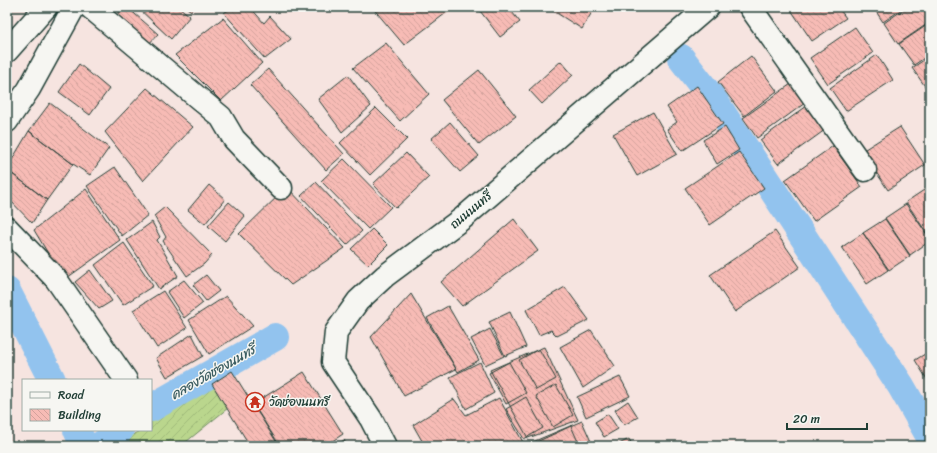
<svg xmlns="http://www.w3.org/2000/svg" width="937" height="453" viewBox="0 0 937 453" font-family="Sriracha,'Playpen Sans Thai',sans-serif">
  <defs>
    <pattern id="garden-furrows" width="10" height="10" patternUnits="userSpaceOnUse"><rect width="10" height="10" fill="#bad68d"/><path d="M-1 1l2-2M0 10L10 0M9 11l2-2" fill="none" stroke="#9fb97a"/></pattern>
    <pattern id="building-back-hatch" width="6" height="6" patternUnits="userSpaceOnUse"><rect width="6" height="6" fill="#f7bbb5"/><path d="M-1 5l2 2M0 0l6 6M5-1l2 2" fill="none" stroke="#d3a29c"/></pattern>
  </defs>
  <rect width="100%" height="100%" fill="#f6e4e0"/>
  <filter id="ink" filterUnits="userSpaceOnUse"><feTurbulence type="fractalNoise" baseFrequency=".025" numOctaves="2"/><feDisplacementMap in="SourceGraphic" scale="8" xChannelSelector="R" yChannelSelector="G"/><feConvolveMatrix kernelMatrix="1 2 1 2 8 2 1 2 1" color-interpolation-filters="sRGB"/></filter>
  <g filter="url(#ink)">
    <path fill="url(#garden-furrows)" stroke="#6c8a60" d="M212 381 228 408 181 446H116L140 430H151V422Z"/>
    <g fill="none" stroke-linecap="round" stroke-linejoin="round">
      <path stroke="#92c3ee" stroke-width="28" d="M681 58 715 102 901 386 930 437
        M7 291 52 380
        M151 408 275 337
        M77 430 84 446
        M100 446 120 430"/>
    </g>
    <path fill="url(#building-back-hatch)" stroke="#1f3d34" d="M124 7H127L158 34 147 46 115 17Z
      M137 7H179L190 16 171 39Z
      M186 7H194L191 11Z
      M232 7H250L264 23 270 16 291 39 265 59 224 13Z
      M372 7H454L404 45Z
      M477 7H508L520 22 500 37Z
      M547 7H595L582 29Z
      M789 7H838L846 18 812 41Z
      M873 7H905L883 22Z
      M907 7H927L930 12V22L898 44 884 23Z
      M223 18 262 63 221 101 175 55Z
      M930 23V54L914 65 899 44Z
      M855 27 873 53 828 84 810 58Z
      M386 43 429 94 400 121 353 68Z
      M877 55 893 80 846 111 830 88Z
      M751 56 777 91 744 116 718 82Z
      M930 56V87L927 89 912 68Z
      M561 61 573 75 542 104 529 90Z
      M79 64 109 89 90 115 59 92Z
      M268 69 344 154 326 170 250 85Z
      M479 70 516 116 479 145 442 100Z
      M348 75 371 106 342 132 318 99Z
      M791 84 805 103 757 138 743 118Z
      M697 86 723 124 682 151 667 129 677 122 667 107Z
      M147 88 193 127 143 181 105 132Z
      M50 103 109 148 90 175 73 164 29 131Z
      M811 103 829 127 778 164 760 140Z
      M376 108 407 139 370 175 340 143Z
      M653 112 677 154 637 176 613 134Z
      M450 122 479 156 460 172 431 139Z
      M725 127 739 150 717 164 703 140Z
      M900 127 925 165 888 190 862 151Z
      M29 131 73 164 47 200 7 170V168Z
      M833 146 862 187 814 221 785 180Z
      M739 152 764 188 710 225 685 188Z
      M406 153 429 177 396 208 373 184Z
      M344 159 391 207 368 229 321 181Z
      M115 167 148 215 122 236 87 186Z
      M7 170 47 200 32 223 7 197Z
      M316 182 362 231 347 245 301 196Z
      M209 185 225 199 205 224 188 210Z
      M287 187 345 248 291 285 239 234Z
      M927 188 930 193V238L906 202Z
      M86 189 120 240 64 280 34 230Z
      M229 202 245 216 225 241 208 226Z
      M906 204 930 239V241L910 255 885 218Z
      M165 207 212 255 204 264 187 276 163 241 166 237 154 216Z
      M514 219 538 251 462 306 441 282Z
      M885 219 910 256 889 270 863 233Z
      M152 222 160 237 157 240 178 276 159 289 127 240Z
      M372 229 388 245 368 265 351 249Z
      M775 231 800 267 735 312 710 275Z
      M863 233 888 270 867 284 842 247Z
      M124 243 153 286 123 305 95 265Z
      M90 270 112 301 99 309 75 282Z
      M206 275 219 291 206 301 193 285Z
      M184 280 203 303 184 318 167 292Z
      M565 287 589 320 557 336 551 330 539 335 526 310Z
      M163 291 187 328 157 348 133 310Z
      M411 294 456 369 404 396 371 337Z
      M226 296 253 326 209 354 189 320Z
      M448 306 479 360 458 372 427 318Z
      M510 312 526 347 505 356 489 322Z
      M490 329 504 356 485 365 471 339Z
      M591 330 615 366 583 388 560 347Z
      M192 334 203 356 167 377 156 358Z
      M544 347 578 420 528 438 490 370Z
      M539 349 556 379 536 390 519 360Z
      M930 351V384L915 360Z
      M480 362 494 393 466 409 450 377Z
      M509 362 526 393 506 404 489 373Z
      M232 371 252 403 279 446H250L212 384Z
      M304 372 343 434 325 446H280L253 404Z
      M620 377 630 396 586 417 577 397Z
      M556 385 573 415 553 427 536 396Z
      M526 397 543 428 524 439 506 409Z
      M499 398 525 446H425L413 425 454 399 466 415Z
      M628 401 638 417 624 425 615 410Z
      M608 414 618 429 604 437 595 422Z
      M582 421 593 446H532L530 443Z
      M571 426 580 446H528Z
      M629 439 633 446H615Z
      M344 440 347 446H334Z"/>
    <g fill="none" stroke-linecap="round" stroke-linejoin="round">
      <defs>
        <path id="minor" d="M90 7 221 117 234 139 281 188
          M750 7 865 170
          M7 228 56 279 126 380
          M385 446 371 419 333 362 336 332 358 301 385 276 463 218 708 7"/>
        <path id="major" d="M7 51 46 7
          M7 121 29 89 74 7"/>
      </defs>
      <use href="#minor" stroke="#1f3d34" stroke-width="25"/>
      <use href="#major" stroke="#1f3d34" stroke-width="25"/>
      <use href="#minor" stroke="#f6f6f2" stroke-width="22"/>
      <use href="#major" stroke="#f6f6f2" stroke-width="22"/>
    </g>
  </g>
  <defs>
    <symbol id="temple-ring" viewBox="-11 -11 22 22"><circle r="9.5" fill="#f6f6f2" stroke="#c8321e" stroke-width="1.5"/><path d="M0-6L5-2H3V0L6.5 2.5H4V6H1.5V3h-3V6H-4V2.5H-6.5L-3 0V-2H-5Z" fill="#c8321e"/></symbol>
  </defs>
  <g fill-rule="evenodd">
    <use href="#temple-ring" x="244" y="391" width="22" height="22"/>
  </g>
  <g text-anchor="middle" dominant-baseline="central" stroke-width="3" stroke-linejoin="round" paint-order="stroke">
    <g font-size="12" fill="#1f3d34" stroke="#f6f6f2">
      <text transform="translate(471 210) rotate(-40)">ถนนนนทรี</text>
    </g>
    <g font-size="12" fill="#1f3d34" stroke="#f6f6f2" text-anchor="start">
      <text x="269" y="402">วัดช่องนนทรี</text>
    </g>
    <g font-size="13" font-style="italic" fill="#3c5e62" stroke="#f6f6f2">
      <text transform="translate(213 372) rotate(-30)">คลองวัดช่องนนทรี</text>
    </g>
  </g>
  <rect width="937" height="453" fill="none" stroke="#f6f6f2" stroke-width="24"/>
  <rect x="12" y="12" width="913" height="429" fill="none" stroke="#1f3d34" stroke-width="1.5" filter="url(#ink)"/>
  <rect x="22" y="379" width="130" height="52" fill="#f6f6f2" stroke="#a0aca6"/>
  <rect x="30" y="392" width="20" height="6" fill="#f6f6f2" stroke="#a0aca6"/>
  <text x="58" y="399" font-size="12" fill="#1f3d34">Road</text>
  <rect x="30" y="409" width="20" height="12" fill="url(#building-back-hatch)" stroke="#a0aca6"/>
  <text x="58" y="419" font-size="12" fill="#1f3d34">Building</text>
  <path d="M787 423v6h80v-6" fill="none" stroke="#1f3d34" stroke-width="2"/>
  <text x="793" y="423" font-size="12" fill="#1f3d34" stroke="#f6f6f2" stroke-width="3" paint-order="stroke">20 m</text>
</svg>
